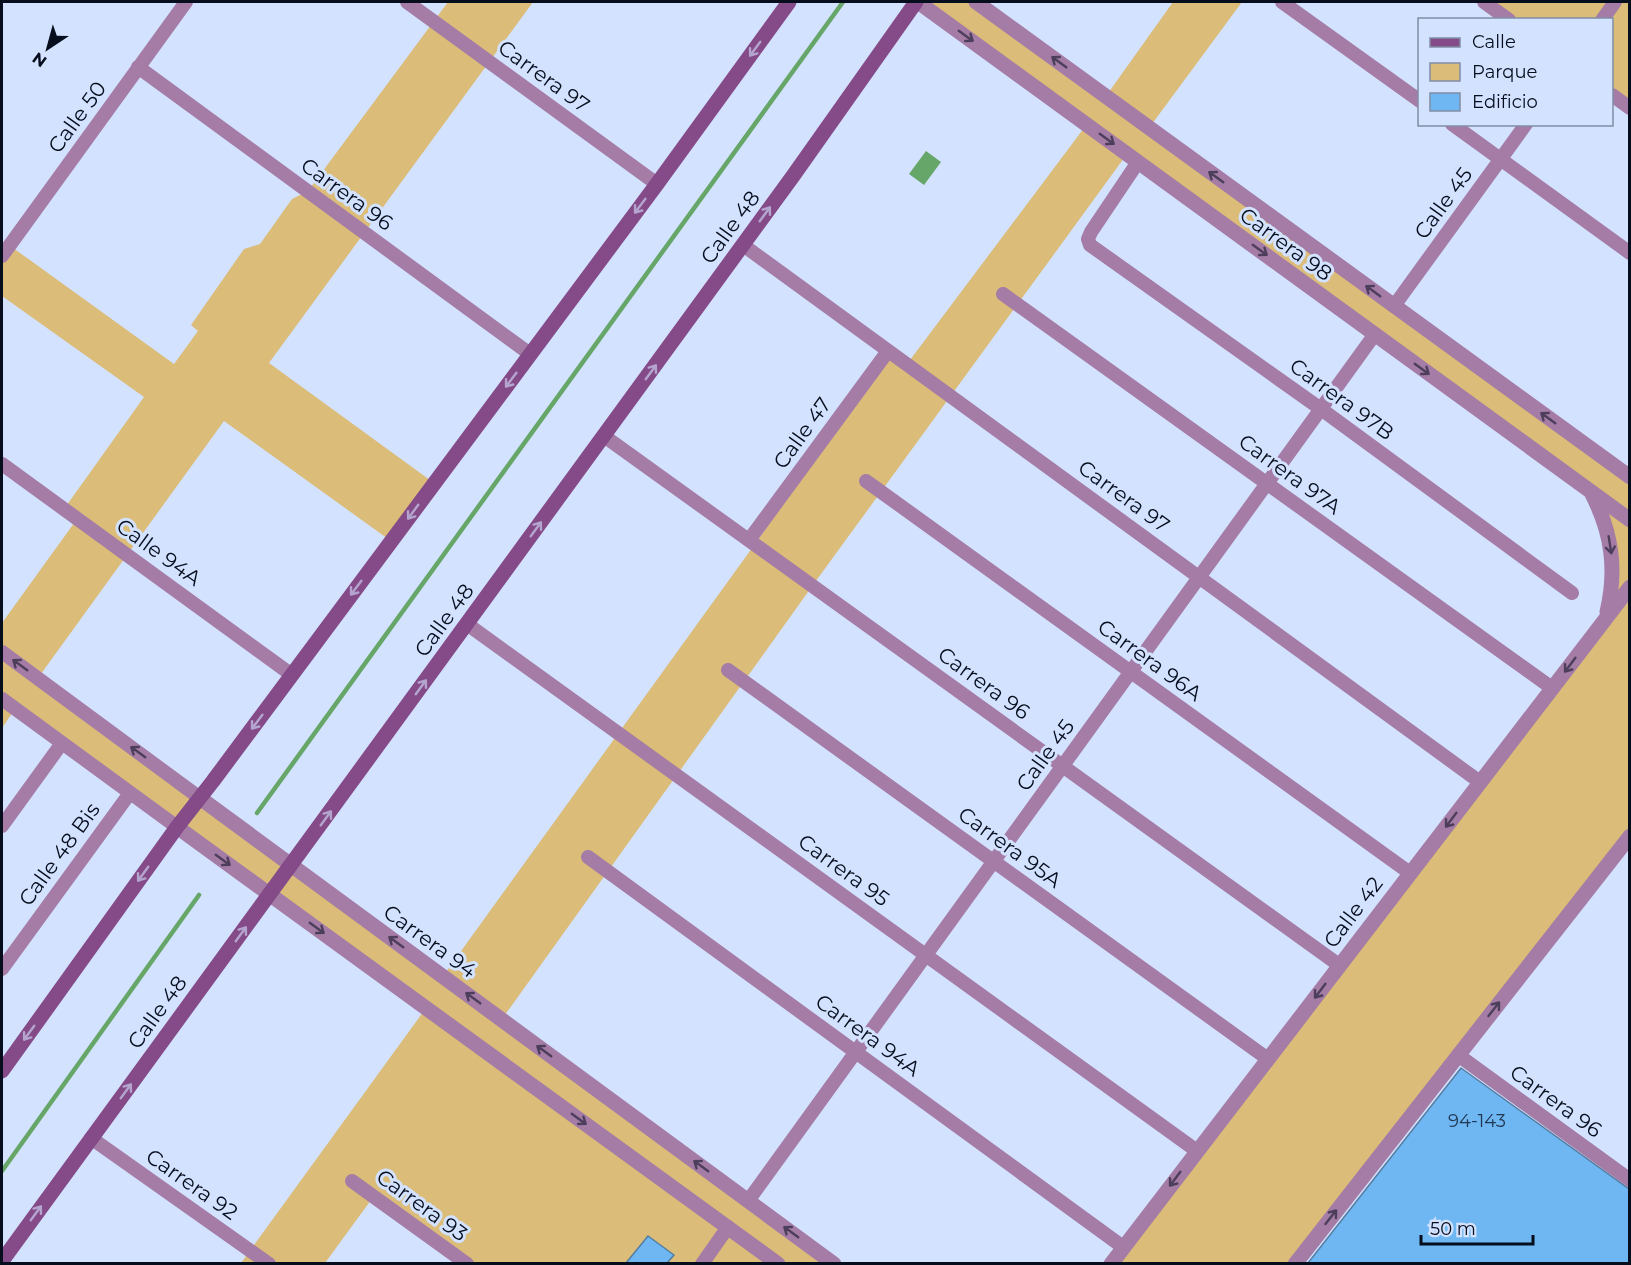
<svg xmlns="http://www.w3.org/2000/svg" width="1631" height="1265" viewBox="0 0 1631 1265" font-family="Montserrat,sans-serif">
  <rect width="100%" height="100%" fill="#d3e2ff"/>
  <path fill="#dbbc79" d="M448 2H533L269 363 434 483 391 541 224 421 38 678 443 976 755 544 888 351 907 364 1087 124 918 2H976L1106 96 1173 2H1242L1149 128 1622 465 1629 466V836L1295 1263H1111L1605 618 1613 566 1590 491 1127 154 813 585 502 1019 834 1263H467L374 1196 325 1263H241L426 1008 15 709 2 728V623L77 519 64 509 144 397 2 296V256L9 245 174 364 198 331 191 325 244 249 260 244 292 199 308 191Z
    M1484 2H1629V108L1612 95V20L1509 19Z"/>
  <path fill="#66a668" d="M926 151 941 162 924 185 909 174Z"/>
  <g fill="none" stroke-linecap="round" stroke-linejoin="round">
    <path stroke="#66a668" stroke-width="4.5" d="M257 813 843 2
      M2 1171 199 895"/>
  </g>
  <path fill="#6fb7f2" stroke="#547da1" stroke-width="1.5" d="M1461 1068 1629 1189V1263H1308Z
    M648 1236 674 1255 667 1263H626Z"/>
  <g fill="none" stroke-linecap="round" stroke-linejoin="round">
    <path stroke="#a47ca6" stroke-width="14" d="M407 2 657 184
      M1282 2 1420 101
      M1484 2 1509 20
      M1602 20 1615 2
      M138 67 530 354
      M1612 95 1630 108
      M1452 124 1630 253
      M1138 162 1091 232 1088 239 1090 245 1321 409 1572 593
      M743 245 1480 782
      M2 256 186 2
      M1003 294 1552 688
      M1394 306 1526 124
      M604 436 1339 965
      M2 464 292 675
      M866 481 1410 873
      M749 540 888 351
      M467 624 1197 1151
      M2 652 200 798
      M728 670 1268 1059
      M2 699 177 827
      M2 826 62 743
      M588 857 1123 1247
      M2 969 130 793
      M1458 1055 1630 1180
      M91 1138 269 1264
      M352 1181 467 1264
      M748 1201 1375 334
      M702 1264 728 1227"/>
    <path stroke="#a47ca6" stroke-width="15" d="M918 2 1630 520
      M976 2 1630 477
      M1592 494C1612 533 1617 570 1607 612
      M200 798 834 1264
      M177 827 778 1264
      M1111 1264 1630 587
      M1295 1264 1630 836"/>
    <path stroke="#854a88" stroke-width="15" d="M2 1071 177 827 213 781 657 184 789 2
      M2 1261 793 176 916 2"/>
  </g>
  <defs><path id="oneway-shaft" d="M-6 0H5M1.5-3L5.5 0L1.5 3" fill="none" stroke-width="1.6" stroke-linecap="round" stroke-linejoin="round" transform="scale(1.5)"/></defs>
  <g stroke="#4d3f5b">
    <use href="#oneway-shaft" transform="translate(966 36) rotate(36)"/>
    <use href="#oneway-shaft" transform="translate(1059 62) rotate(-144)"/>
    <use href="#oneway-shaft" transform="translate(1107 139) rotate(36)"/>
    <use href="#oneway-shaft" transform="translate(1216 177) rotate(-144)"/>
    <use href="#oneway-shaft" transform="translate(1260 250) rotate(36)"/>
    <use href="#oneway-shaft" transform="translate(1373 291) rotate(-144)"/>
    <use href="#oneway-shaft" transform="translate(1422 369) rotate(36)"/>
    <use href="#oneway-shaft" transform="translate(1548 418) rotate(-144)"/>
    <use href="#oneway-shaft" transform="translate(1610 545) rotate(81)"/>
    <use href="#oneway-shaft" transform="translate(20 665) rotate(-144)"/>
    <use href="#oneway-shaft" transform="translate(1570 665) rotate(127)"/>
    <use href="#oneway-shaft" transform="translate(138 752) rotate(-144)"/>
    <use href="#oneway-shaft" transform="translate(1451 820) rotate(127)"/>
    <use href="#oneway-shaft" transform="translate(223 860) rotate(36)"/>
    <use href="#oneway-shaft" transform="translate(317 928) rotate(36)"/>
    <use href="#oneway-shaft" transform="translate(396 942) rotate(-144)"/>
    <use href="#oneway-shaft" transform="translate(1320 991) rotate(127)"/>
    <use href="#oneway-shaft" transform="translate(473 998) rotate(-144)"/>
    <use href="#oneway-shaft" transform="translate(1494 1009) rotate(-52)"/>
    <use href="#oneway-shaft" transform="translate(544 1051) rotate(-144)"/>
    <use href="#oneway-shaft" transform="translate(579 1119) rotate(36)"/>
    <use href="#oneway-shaft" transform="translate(701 1166) rotate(-144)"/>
    <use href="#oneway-shaft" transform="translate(1175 1179) rotate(127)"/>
    <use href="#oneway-shaft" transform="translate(1331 1217) rotate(-52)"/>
    <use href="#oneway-shaft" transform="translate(791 1232) rotate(-144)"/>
  </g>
  <g stroke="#b4a5cf">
    <use href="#oneway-shaft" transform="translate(755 49) rotate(126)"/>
    <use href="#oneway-shaft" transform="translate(640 206) rotate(127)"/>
    <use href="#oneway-shaft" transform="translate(765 214) rotate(-54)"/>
    <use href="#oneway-shaft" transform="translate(651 372) rotate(-54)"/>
    <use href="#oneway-shaft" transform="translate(511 380) rotate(127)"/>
    <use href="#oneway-shaft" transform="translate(413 512) rotate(126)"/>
    <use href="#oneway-shaft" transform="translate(536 529) rotate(-54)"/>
    <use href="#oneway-shaft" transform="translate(356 588) rotate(127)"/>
    <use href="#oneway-shaft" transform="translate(421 687) rotate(-54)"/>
    <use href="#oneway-shaft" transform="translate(257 722) rotate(127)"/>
    <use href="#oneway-shaft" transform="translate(326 818) rotate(-54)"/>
    <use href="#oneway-shaft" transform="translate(143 874) rotate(126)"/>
    <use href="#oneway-shaft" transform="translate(241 934) rotate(-54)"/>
    <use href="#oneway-shaft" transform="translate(29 1033) rotate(126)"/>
    <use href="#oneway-shaft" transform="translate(126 1091) rotate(-54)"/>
    <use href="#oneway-shaft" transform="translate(36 1213) rotate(-54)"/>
  </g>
  <g text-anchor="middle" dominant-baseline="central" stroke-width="6" stroke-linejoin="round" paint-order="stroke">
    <g font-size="18" fill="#203852">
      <text x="1477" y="1121">94-143</text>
    </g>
    <g font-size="21" fill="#060d1d" stroke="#d3e2ff">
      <text transform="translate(544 76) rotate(36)">Carrera 97</text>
      <text transform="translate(77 117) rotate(-54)">Calle 50</text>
      <text transform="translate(347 194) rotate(36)">Carrera 96</text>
      <text transform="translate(1443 203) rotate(-54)">Calle 45</text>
      <text transform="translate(730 227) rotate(-54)">Calle 48</text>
      <text transform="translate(1286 244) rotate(36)">Carrera 98</text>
      <text transform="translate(1342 399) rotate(36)">Carrera 97B</text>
      <text transform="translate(802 433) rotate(-54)">Calle 47</text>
      <text transform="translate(1290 474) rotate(36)">Carrera 97A</text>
      <text transform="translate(1124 496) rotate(36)">Carrera 97</text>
      <text transform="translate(159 552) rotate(36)">Calle 94A</text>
      <text transform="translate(444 620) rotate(-54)">Calle 48</text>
      <text transform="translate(1150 660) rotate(36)">Carrera 96A</text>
      <text transform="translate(984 683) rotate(36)">Carrera 96</text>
      <text transform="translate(1045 755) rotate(-54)">Calle 45</text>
      <text transform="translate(1010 847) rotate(36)">Carrera 95A</text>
      <text transform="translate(59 854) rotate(-54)">Calle 48 Bis</text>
      <text transform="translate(844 870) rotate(36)">Carrera 95</text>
      <text transform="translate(1353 912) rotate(-53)">Calle 42</text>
      <text transform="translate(430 941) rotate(36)">Carrera 94</text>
      <text transform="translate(157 1012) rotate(-54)">Calle 48</text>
      <text transform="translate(868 1035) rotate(36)">Carrera 94A</text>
      <text transform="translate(1556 1101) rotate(36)">Carrera 96</text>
      <text transform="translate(192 1184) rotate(35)">Carrera 92</text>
      <text transform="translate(422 1205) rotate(36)">Carrera 93</text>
    </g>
  </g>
  <rect width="1631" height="1265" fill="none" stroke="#060d1d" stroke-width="6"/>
  <rect x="1418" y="18" width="195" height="108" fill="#d3e2ff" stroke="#818da5" stroke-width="1.5"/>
  <rect x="1430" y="38" width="30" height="9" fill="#854a88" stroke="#818da5" stroke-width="1.5"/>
  <text x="1472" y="48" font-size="18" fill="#060d1d">Calle</text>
  <rect x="1430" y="63" width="30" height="18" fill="#dbbc79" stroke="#818da5" stroke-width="1.5"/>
  <text x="1472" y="78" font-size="18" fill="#060d1d">Parque</text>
  <rect x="1430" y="93" width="30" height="18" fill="#6fb7f2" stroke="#818da5" stroke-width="1.5"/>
  <text x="1472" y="108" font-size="18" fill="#060d1d">Edificio</text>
  <g transform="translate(48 48) rotate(216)" stroke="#d3e2ff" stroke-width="4.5" paint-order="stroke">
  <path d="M0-4.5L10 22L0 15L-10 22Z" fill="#060d1d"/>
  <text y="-9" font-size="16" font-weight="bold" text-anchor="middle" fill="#060d1d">N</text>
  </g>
  <path d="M1421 1235v9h112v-9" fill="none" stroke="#060d1d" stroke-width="3"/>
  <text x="1430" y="1235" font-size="18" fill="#060d1d" stroke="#d3e2ff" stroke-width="4.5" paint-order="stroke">50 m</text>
</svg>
